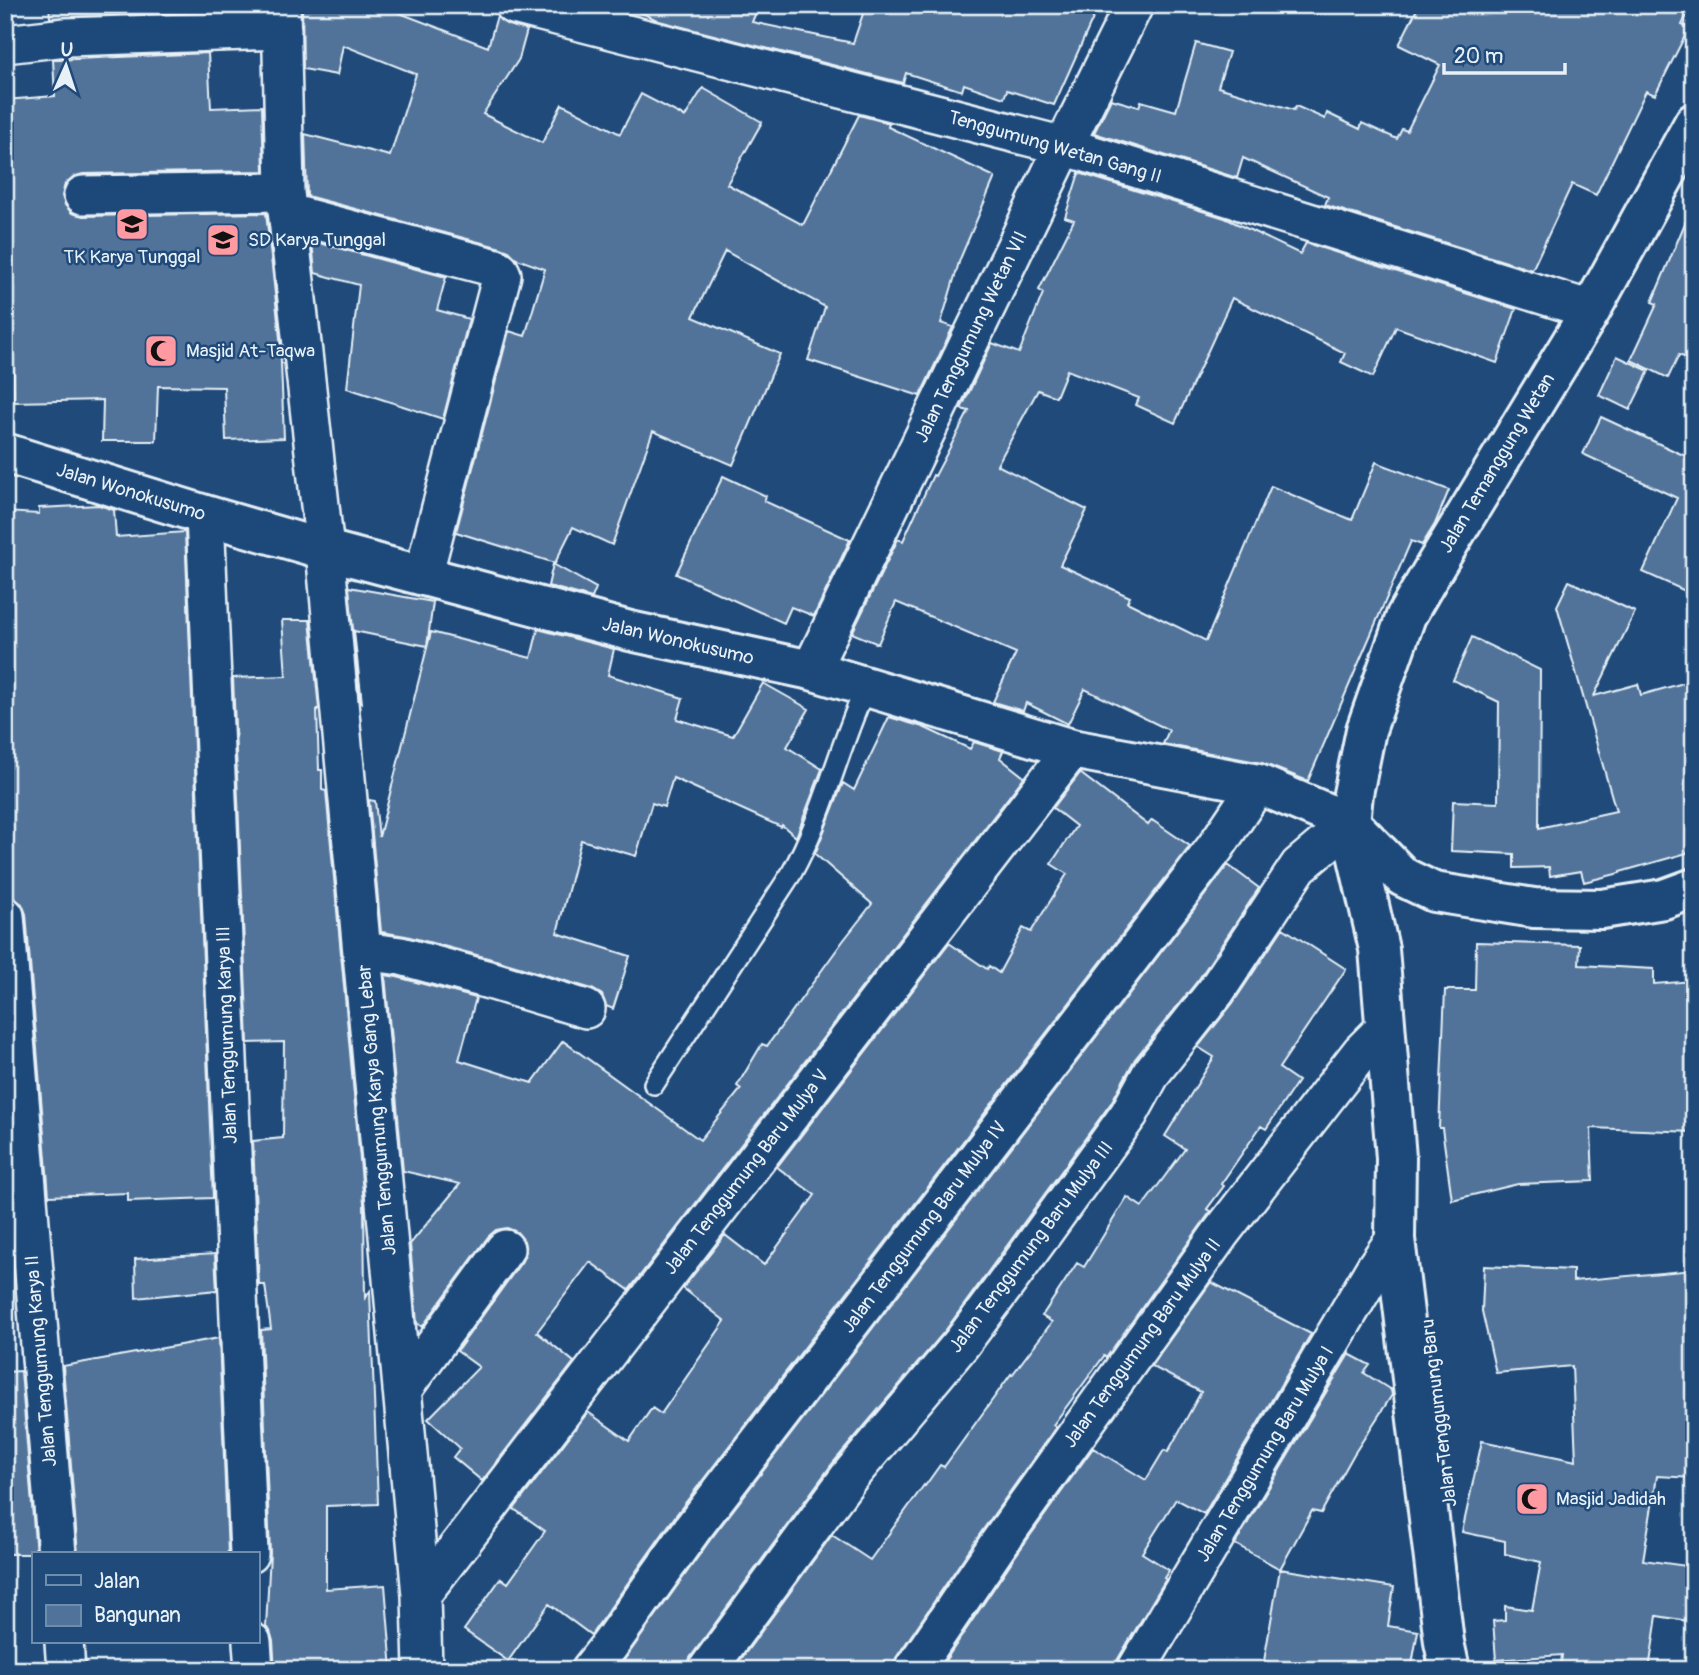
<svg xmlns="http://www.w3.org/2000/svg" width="1699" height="1675" viewBox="0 0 1699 1675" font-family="Pangolin,sans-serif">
  <rect width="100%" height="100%" fill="#1f4a7a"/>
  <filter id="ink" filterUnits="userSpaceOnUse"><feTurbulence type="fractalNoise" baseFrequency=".0143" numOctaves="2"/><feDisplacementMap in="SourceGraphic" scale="14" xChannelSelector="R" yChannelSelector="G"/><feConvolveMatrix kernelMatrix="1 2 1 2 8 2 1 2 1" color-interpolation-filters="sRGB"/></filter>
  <g filter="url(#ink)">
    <path fill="#517399" stroke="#e8f1f8" stroke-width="2" d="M49 5H206V11L50 18Z
      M302 5H379L488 47 497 16 500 20 508 25 527 30 519 59 483 114 542 143 562 104 620 134 641 94 685 117 703 88 762 122 727 184 803 225 859 115 889 123 888 127 995 177 960 259 941 323 953 327 920 396 808 360 825 307 725 251 693 317 780 354 733 465 653 431 612 545 573 527 555 563 456 532 509 331 525 336 545 269 517 259 509 251 501 248 307 196 305 134 390 156 416 74 343 45 337 75 303 69Z
      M625 5H759L752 22 853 43 866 5H1099L1054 105 1007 90 1004 98 964 84 962 91 906 73 903 83 659 21Z
      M1419 5H1692L1682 25 1689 28 1655 95 1646 91 1596 195 1572 184 1532 270 1325 205 1328 197 1243 158 1237 178 1094 133 1111 99 1139 107 1141 101 1176 111 1196 43 1229 52 1218 87 1294 110 1296 106 1325 119 1327 113 1360 129 1362 123 1397 139 1402 129 1407 131 1440 65 1399 45Z
      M208 53 211 108 262 106 264 171 83 174 73 177 65 184 62 196 65 205 72 213 83 216 266 213 280 338 284 438 226 440 224 387 158 386 156 441H102L103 400 14 402 10 213H7L5 179V100L55 96 53 60Z
      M1079 173 1225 218 1300 254 1306 243 1516 309 1497 363 1396 327 1373 377 1341 362 1345 353 1232 298 1175 423 1136 405 1139 398 1067 370 1056 397 1038 390 997 465 1087 510 1060 565 1130 597 1127 602 1206 641 1271 486 1352 520 1376 462 1449 490 1435 524 1422 545 1411 541 1308 781 1262 763 1163 744 1169 730 1085 689 1068 724 1026 703 1023 711 993 702 1016 653 896 602 878 644 852 633 898 539 903 541 933 475 935 476 969 411 961 409 992 343 1019 353 1043 293 1039 290 1074 220 1065 217Z
      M1693 204 1694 361 1679 355 1668 378 1631 360 1657 304 1652 302Z
      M312 241 446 277 437 310 469 319 443 419 347 388 359 285 315 273Z
      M1617 356 1649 371 1630 410 1599 395Z
      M1601 417 1694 460V595L1643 572 1677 498 1583 454Z
      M723 476 766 496 764 501 850 540 814 616 791 607 784 623 676 574Z
      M99 505 114 510 116 537 185 532 213 1198 128 1201V1193L49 1196 26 914 22 904 12 897 8 871 5 828V826H11L5 768V512L39 514V508Z
      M553 564 596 588 592 598 548 586Z
      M1569 581 1635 612 1594 696 1638 684 1641 695 1694 680V851L1620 872V873L1584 882 1581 871 1550 876 1549 867 1514 868V854L1451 851 1453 801 1498 803 1499 702 1453 680 1472 637 1540 670 1539 828 1616 811 1557 606Z
      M349 587 433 602 427 646 354 631 362 703H360Z
      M282 620H310L319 709H317L319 770H322V790L326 791 364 1203 365 1298 370 1291 378 1504 326 1506V1589L385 1585 392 1670H275L273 1641 270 1631 266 1627 270 1553 261 1330 271 1329 265 1285H259L253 1141 283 1138 284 1042 248 1043 233 678 286 676Z
      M538 629 614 649 608 675 683 698 677 719 733 736 763 683 809 709 787 747 822 769 796 837 782 825 781 827 673 778 664 807 652 803 636 856 581 840 557 933 630 956 613 1009 606 1006 602 995 592 989 499 961 406 936 381 932 369 800 375 801 379 837 431 632 531 658Z
      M889 717 923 727 970 749 974 742 1003 751 1000 758 1024 777 629 1290 590 1262 537 1332 574 1362 482 1481 453 1457 460 1448 428 1419 479 1367 457 1351 522 1261 526 1252 524 1241 517 1232 507 1228 496 1230 488 1237 422 1327 417 1323 410 1244 460 1184 403 1171 385 975 397 977 476 998 459 1060 532 1083 563 1041 700 1140 741 1089 737 1086 762 1044 767 1046 843 941 872 904 815 854 843 783 854 790Z
      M1080 773 1148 825 1152 820 1190 846 676 1515 591 1635 549 1604 508 1661 464 1630 501 1578 508 1583 545 1531 514 1509 588 1412 629 1441 652 1408 661 1414 725 1321 683 1288 725 1235 764 1265 815 1195 777 1167 949 943 987 969 989 966 999 973 1023 928 1031 932 1067 874 1051 864 1076 826 1053 808Z
      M1228 865 1259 888 1199 979 1135 1059 1111 1103 945 1331 832 1464 690 1658 686 1670H617L710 1540Z
      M1283 928 1346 969 1279 1068 1298 1081 1266 1129 1261 1126 1221 1184 1224 1186 1207 1209 1211 1211 1106 1358 1104 1356 1053 1425 1056 1427 980 1534 896 1658 892 1670H733L832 1535 870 1560 924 1485 925 1486 940 1465 944 1467 1011 1374 1012 1375 1052 1322 1042 1316 1077 1263 1084 1267 1127 1197 1142 1207 1185 1149 1165 1136 1214 1057 1198 1047 1233 1003Z
      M1476 942 1580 945 1579 965 1654 969V984L1694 981V1132L1591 1128 1593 1181 1518 1184 1452 1200 1442 1128H1439L1445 990H1475Z
      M215 1254 217 1290 136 1298 135 1259Z
      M1484 1266 1573 1270V1281L1694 1270V1478L1657 1476 1643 1560 1694 1567V1622L1657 1616 1649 1670H1560L1562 1655 1496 1660 1493 1621 1505 1620V1606L1532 1610 1541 1562 1505 1554V1541L1462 1532 1482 1441 1576 1461 1572 1366 1496 1373 1482 1311Z
      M1211 1282 1311 1334 1204 1514 1176 1499 1142 1553 1169 1570 1164 1578 1166 1579 1118 1659 1115 1670H939L1014 1558 1093 1448 1146 1480 1164 1450 1168 1452 1201 1392 1151 1366Z
      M219 1338 228 1554H78L63 1366Z
      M1349 1354 1370 1365 1364 1373 1391 1390 1392 1395 1354 1454 1321 1513 1312 1511 1280 1569 1394 1587 1388 1626 1418 1631 1411 1670H1310L1264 1661 1280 1569 1235 1544Z
      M21 1371 36 1554H5V1372Z"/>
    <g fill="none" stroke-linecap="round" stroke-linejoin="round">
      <defs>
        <path id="lane" d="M654 1084 791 874C824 815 838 748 866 687"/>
        <path id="street" d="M281 5 285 192 325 550 421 1595 423 1670
          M514 5 1064 146 1591 310
          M5 44 66 37 282 30
          M83 195 285 192
          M288 213 496 268 500 271 502 275 423 576
          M205 515 249 1554
          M811 670 1064 146 1134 5
          M5 916 57 1554
          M362 951 401 956 493 981 586 1009
          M402 1390 505 1249
          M421 1595 1072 749
          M64 1642 66 1670
          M252 1642 254 1670
          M590 1670 609 1646 693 1528 1215 848 1258 784
          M707 1670 849 1477 961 1344 1017 1269 1129 1114 1152 1072 1216 991 1299 866 1350 823
          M913 1670 997 1546 1220 1234 1361 1052 1385 1028
          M1136 1670 1375 1268 1395 1239"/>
        <path id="secondary" d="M5 453 205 515 315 547 630 631 811 670 1072 749 1258 784 1350 823 1403 877 1434 892 1534 908 1602 909 1664 899 1694 888
          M1450 1670 1444 1642 1395 1239 1396 1158 1379 949 1350 823 1353 794 1366 730 1406 616 1437 563 1591 310 1694 123"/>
      </defs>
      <use href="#lane" stroke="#e8f1f8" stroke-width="24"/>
      <use href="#street" stroke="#e8f1f8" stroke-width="42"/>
      <use href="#secondary" stroke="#e8f1f8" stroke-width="44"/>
      <use href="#lane" stroke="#1f4a7a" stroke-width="19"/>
      <use href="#street" stroke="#1f4a7a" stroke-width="37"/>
      <use href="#secondary" stroke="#1f4a7a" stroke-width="38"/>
    </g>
  </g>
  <defs>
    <symbol id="school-square" viewBox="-11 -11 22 22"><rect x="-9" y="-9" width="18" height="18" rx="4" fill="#ff9aa2" stroke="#1f4a7a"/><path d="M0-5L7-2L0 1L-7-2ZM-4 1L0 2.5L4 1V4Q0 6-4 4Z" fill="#111"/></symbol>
    <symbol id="mosque-square" viewBox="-11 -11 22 22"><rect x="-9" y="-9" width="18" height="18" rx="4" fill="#ff9aa2" stroke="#1f4a7a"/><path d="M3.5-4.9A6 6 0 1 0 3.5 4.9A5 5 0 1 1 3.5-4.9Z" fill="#111"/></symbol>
  </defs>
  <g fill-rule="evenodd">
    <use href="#school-square" x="113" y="205" width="38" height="38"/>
    <use href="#school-square" x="204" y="221" width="38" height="38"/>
    <use href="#mosque-square" x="142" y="332" width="38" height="38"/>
    <use href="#mosque-square" x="1513" y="1480" width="38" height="38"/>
  </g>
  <g text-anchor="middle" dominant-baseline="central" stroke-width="5" stroke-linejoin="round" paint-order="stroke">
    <g font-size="19" fill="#e8f1f8" stroke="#1f4a7a">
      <text transform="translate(1055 147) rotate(16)">Tenggumung Wetan Gang II</text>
      <text transform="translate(971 337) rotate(-64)">Jalan Tenggumung Wetan VII</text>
      <text transform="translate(1497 463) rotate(-59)">Jalan Temanggung Wetan</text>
      <text transform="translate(131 492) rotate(17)">Jalan Wonokusumo</text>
      <text transform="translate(678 641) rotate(13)">Jalan Wonokusumo</text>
      <text transform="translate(227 1035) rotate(-92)">Jalan Tenggumung Karya III</text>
      <text transform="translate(377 1110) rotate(-95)">Jalan Tenggumung Karya Gang Lebar</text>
      <text transform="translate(746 1172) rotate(-52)">Jalan Tenggumung Baru Mulya V</text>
      <text transform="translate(924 1227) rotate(-53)">Jalan Tenggumung Baru Mulya IV</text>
      <text transform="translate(1031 1247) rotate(-53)">Jalan Tenggumung Baru Mulya III</text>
      <text transform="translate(1142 1343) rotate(-54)">Jalan Tenggumung Baru Mulya II</text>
      <text transform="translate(41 1361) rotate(-95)">Jalan Tenggumung Karya II</text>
      <text transform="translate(1439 1413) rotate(-97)">Jalan Tenggumung Baru</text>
      <text transform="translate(1265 1454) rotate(-59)">Jalan Tenggumung Baru Mulya I</text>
    </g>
    <g font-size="19" fill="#e8f1f8" stroke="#1f4a7a" text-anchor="start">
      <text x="248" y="240">SD Karya Tunggal</text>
      <text x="132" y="257" text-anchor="middle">TK Karya Tunggal</text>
      <text x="186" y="351">Masjid At-Taqwa</text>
      <text x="1556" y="1499">Masjid Jadidah</text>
    </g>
  </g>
  <rect width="1699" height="1675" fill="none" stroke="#1f4a7a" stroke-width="28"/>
  <rect x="14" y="14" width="1671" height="1647" fill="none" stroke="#e8f1f8" stroke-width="2.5" filter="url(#ink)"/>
  <rect x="32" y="1552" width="228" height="91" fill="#1f4a7a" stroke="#6f8dac" stroke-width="2"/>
  <rect x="46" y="1575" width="35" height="10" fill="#1f4a7a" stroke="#6f8dac" stroke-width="2"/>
  <text x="94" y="1588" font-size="21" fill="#e8f1f8">Jalan</text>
  <rect x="46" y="1605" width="35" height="21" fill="#517399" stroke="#6f8dac" stroke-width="2"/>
  <text x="94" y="1622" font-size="21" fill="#e8f1f8">Bangunan</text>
  <g transform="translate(66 66) rotate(3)" stroke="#1f4a7a" stroke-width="5" paint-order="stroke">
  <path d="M0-5L12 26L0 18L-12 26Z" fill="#e8f1f8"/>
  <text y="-10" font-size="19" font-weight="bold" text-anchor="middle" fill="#e8f1f8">U</text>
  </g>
  <path d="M1444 63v10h121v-10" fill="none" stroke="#e8f1f8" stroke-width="3.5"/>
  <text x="1454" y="63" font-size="21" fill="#e8f1f8" stroke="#1f4a7a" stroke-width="5" paint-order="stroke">20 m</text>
</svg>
